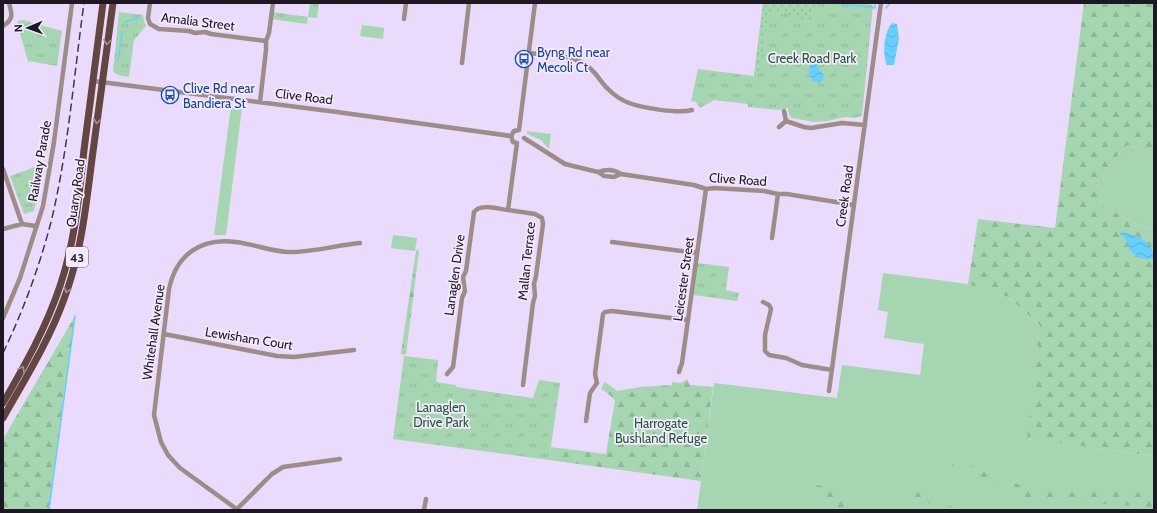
<svg xmlns="http://www.w3.org/2000/svg" width="1157" height="513" viewBox="0 0 1157 513" font-family="Cabin,sans-serif">
  <defs>
    <pattern id="forest-firs" width="22" height="20" patternUnits="userSpaceOnUse"><rect width="22" height="20" fill="#a6d6b1"/><path d="M5 1l3.5 6h-7zM16 11l3.5 6h-7z" fill="#8eb798"/></pattern>
    <pattern id="park-tufts" width="24" height="20" patternUnits="userSpaceOnUse"><rect width="24" height="20" fill="#a6d6b1"/><path d="M3 7l-1-3M5 7V3M7 7l1-3M15 17l-1-3M17 17v-4M19 17l1-3" fill="none" stroke="#8eb798"/></pattern>
    <pattern id="garden-dots" width="8" height="8" patternUnits="userSpaceOnUse"><rect width="8" height="8" fill="#a6d6b1"/><path d="M2 2h.1M6 6h.1" fill="none" stroke="#8eb798" stroke-width="1.8" stroke-linecap="round"/></pattern>
    <pattern id="water-waves" width="16" height="10" patternUnits="userSpaceOnUse"><rect width="16" height="10" fill="#67cffe"/><path d="M0 5q4-4 8 0t8 0" fill="none" stroke="#59b1da"/></pattern>
  </defs>
  <rect width="100%" height="100%" fill="#eadafb"/>
  <path fill="#a6d6b1" d="M362 25 384 28 383 39 360 36Z
    M231 106 242 108 226 235H214Z
    M527 131 551 134 549 149 541 140 527 134Z
    M1127 145 1154 153V230L1145 228 1101 205 1104 172Z
    M393 235 417 238 415 251 391 248Z
    M883 273 968 284 1008 297 1040 325 1028 439 1154 456V510H697L714 383 837 398 842 365 920 375 924 344 884 338 888 312 878 310Z"/>
  <path fill="url(#forest-firs)" d="M1084 3H1154V153L1127 145 1104 172 1101 205 1145 228 1154 230V456L1027 439 1040 325 1008 297 968 284 978 219 1055 228Z
    M418 249 419 252 406 354 403 355 401 353 416 251Z
    M75 316 49 510H3V439Z
    M687 379 690 385 713 387 701 481 549 460 551 447 606 454 615 400 605 391 601 390 604 382 608 384 617 391 640 387 672 385V382L681 383Z
    M953 459 1030 489 1154 493V507L1026 499 998 483 978 477 952 466Z
    M942 465 944 468 927 477 919 472Z
    M808 485 830 486 852 510H835L825 499Z
    M921 492 936 504 972 510H941L930 503 918 501 910 495Z"/>
  <path fill="url(#park-tufts)" d="M310 3H319L317 18 308 17 307 24 271 19 272 12 308 17Z
    M763 3H857L873 5 862 116 853 118 845 117 828 121 814 122 792 118 789 115 788 108 779 110 750 107 749 108 747 104 714 100 700 108 696 102 691 101 698 69 754 76Z
    M119 12 143 15 144 21 146 26 134 40 129 77C123 76 117 76 113 71Z
    M23 20 62 31 57 66 28 61 17 23 18 21Z
    M43 164 34 211 24 214 10 176Z
    M697 263 729 267 726 290 739 293 737 301 693 295Z
    M404 356 438 360 436 382 456 385V387L533 398 539 380 560 383 549 460 393 439Z"/>
  <path fill="url(#garden-dots)" d="M763 3H816L811 22 785 13 768 11 761 69 754 76Z"/>
  <path fill="url(#water-waves)" d="M892 23 897 24 899 38 894 65H887C882 55 884 31 892 23Z
    M811 64H817L820 71 824 75 823 80 819 83 813 81C809 75 807 71 811 64Z
    M1121 232C1137 235 1150 239 1154 256L1152 259C1143 260 1131 256 1128 246 1126 241 1126 237 1120 234Z"/>
  <g fill="none" stroke-linecap="round" stroke-linejoin="round">
    <path stroke="#67cffe" stroke-width="1.5" d="M833 3 875 8V3
      M886 8 890 3
      M125 22 138 18
      M117 61 119 56 122 33
      M49 510 75 316"/>
    <path stroke="#9d8c88" stroke-width="4.5" d="M150 3 148 18 150 24 159 29 189 31 195 33 205 32 211 34 266 41
      M404 19 406 3
      M3 26C14 19 12 14 9 3
      M529 53C545 55 569 55 583 63 595 69 599 81 608 89 614 95 621 100 629 103 643 108 678 114 692 110
      M462 63 469 3
      M93 81 337 112 511 136
      M260 102 266 50V41L269 33 273 3
      M786 121 804 127 811 128 842 123 865 125
      M779 127 786 121 784 111
      M519 130 535 3
      M524 138 565 164 598 172 604 176 614 177 621 174
      M517 143 508 210 535 214 542 218 543 224 536 276 534 284 535 296 533 303 523 385
      M517 143 513 142 511 136 514 131 519 130
      M3 169 22 224
      M598 172C607 169 613 169 621 174L694 185 706 189 714 188 764 191 778 194H787L854 205
      M3 229 22 224 36 226
      M772 238 778 194
      M612 242 697 253
      M763 302 769 305 771 309 765 335V351L769 355 786 358 802 365 832 370
      M3 318 20 278 43 206 54 142 72 3
      M164 334 277 356 294 357 354 350
      M679 372 682 363 706 189
      M447 374 453 367 462 298 465 291 463 277 466 271 474 212C480 203 498 209 508 210
      M829 391 881 3
      M586 421 590 393 597 383 595 374 603 314 605 312 612 311 688 320
      M237 509 272 474 283 467 340 459
      M238 510 180 468 168 455 161 442 154 415 169 289C176 255 201 237 236 242 253 244 270 251 287 252 308 253 338 245 360 243
      M424 510 426 499"/>
    <path stroke="#634641" stroke-width="7" d="M3 403C25 365 46 328 60 286 75 242 79 196 84 150 90 101 97 52 103 3
      M3 418C25 379 49 341 64 299 81 254 86 207 92 159 99 107 106 55 113 3"/>
    <path stroke="#403948" stroke-width="1.5" stroke-dasharray="8 4" stroke-linecap="butt" d="M3 353C23 311 39 268 51 222 68 152 74 75 84 3"/>
  </g>
  <defs><path id="oneway-chevron" d="M-2-3.5L2.5 0L-2 3.5" fill="none" stroke-width="1.6" stroke-linecap="round" stroke-linejoin="round"/></defs>
  <g stroke="#a49096">
    <use href="#oneway-chevron" transform="translate(107 42) rotate(98)"/>
    <use href="#oneway-chevron" transform="translate(97 121) rotate(98)"/>
    <use href="#oneway-chevron" transform="translate(67 290) rotate(108)"/>
    <use href="#oneway-chevron" transform="translate(22 369) rotate(-60)"/>
  </g>
  <defs>
    <symbol id="bus-ring" viewBox="-11 -11 22 22"><circle r="9.5" fill="#f4eafe" stroke="#1a4fb4" stroke-width="1.5"/><path d="M-5-6H5V4H4V6H2V4H-2V6H-4V4H-5ZM-3.5-4V0h7V-4ZM-3.5 1.2v1.5H-2V1.2ZM2 1.2v1.5H3.5V1.2Z" fill="#1a4fb4"/></symbol>
  </defs>
  <g fill-rule="evenodd">
    <use href="#bus-ring" x="514" y="49" width="20" height="20"/>
    <use href="#bus-ring" x="160" y="85" width="20" height="20"/>
  </g>
  <g text-anchor="middle" dominant-baseline="central" stroke-width="3.5" stroke-linejoin="round" paint-order="stroke">
    <rect fill="#f4eafe" stroke="#5e5765" stroke-width="1" x="66" y="247" width="22" height="20" rx="3"/>
    <g font-size="12" font-weight="bold" fill="#1e1824">
      <text x="77" y="257">43</text>
    </g>
    <g font-size="13" fill="#1e1824" stroke="#f4eafe">
      <text transform="translate(198 21) rotate(7)">Amalia Street</text>
      <text transform="translate(304 96) rotate(7)">Clive Road</text>
      <text transform="translate(39 161) rotate(-80)">Railway Parade</text>
      <text transform="translate(738 179) rotate(4)">Clive Road</text>
      <text transform="translate(75 193) rotate(-82)">Quarry Road</text>
      <text transform="translate(844 196) rotate(-82)">Creek Road</text>
      <text transform="translate(526 261) rotate(-84)">Mallan Terrace</text>
      <text transform="translate(454 275) rotate(-82)">Lanaglen Drive</text>
      <text transform="translate(683 279) rotate(-82)">Leicester Street</text>
      <text transform="translate(153 332) rotate(-82)">Whitehall Avenue</text>
      <text transform="translate(249 338) rotate(9)">Lewisham Court</text>
    </g>
    <g font-size="13" fill="#164399" stroke="#f4eafe" text-anchor="start">
      <text x="537" y="52">Byng Rd near<tspan x="537" dy="15">Mecoli Ct</tspan></text>
      <text x="183" y="88">Clive Rd near<tspan x="183" dy="15">Bandiera St</tspan></text>
    </g>
    <g font-size="13" fill="#225b34" stroke="#f4eafe">
      <text x="812" y="58">Creek Road Park</text>
      <text x="441" y="407">Lanaglen<tspan x="441" dy="15">Drive Park</tspan></text>
      <text x="661" y="423">Harrogate<tspan x="661" dy="15">Bushland Refuge</tspan></text>
    </g>
  </g>
  <rect width="1157" height="513" fill="none" stroke="#1e1824" stroke-width="8"/>
  <g transform="translate(28 28) rotate(268)" stroke="#f4eafe" stroke-width="3" paint-order="stroke">
  <path d="M0-3L7 15L0 10L-7 15Z" fill="#1e1824"/>
  <text y="-6" font-size="11" font-weight="bold" text-anchor="middle" fill="#1e1824">N</text>
  </g>
</svg>
